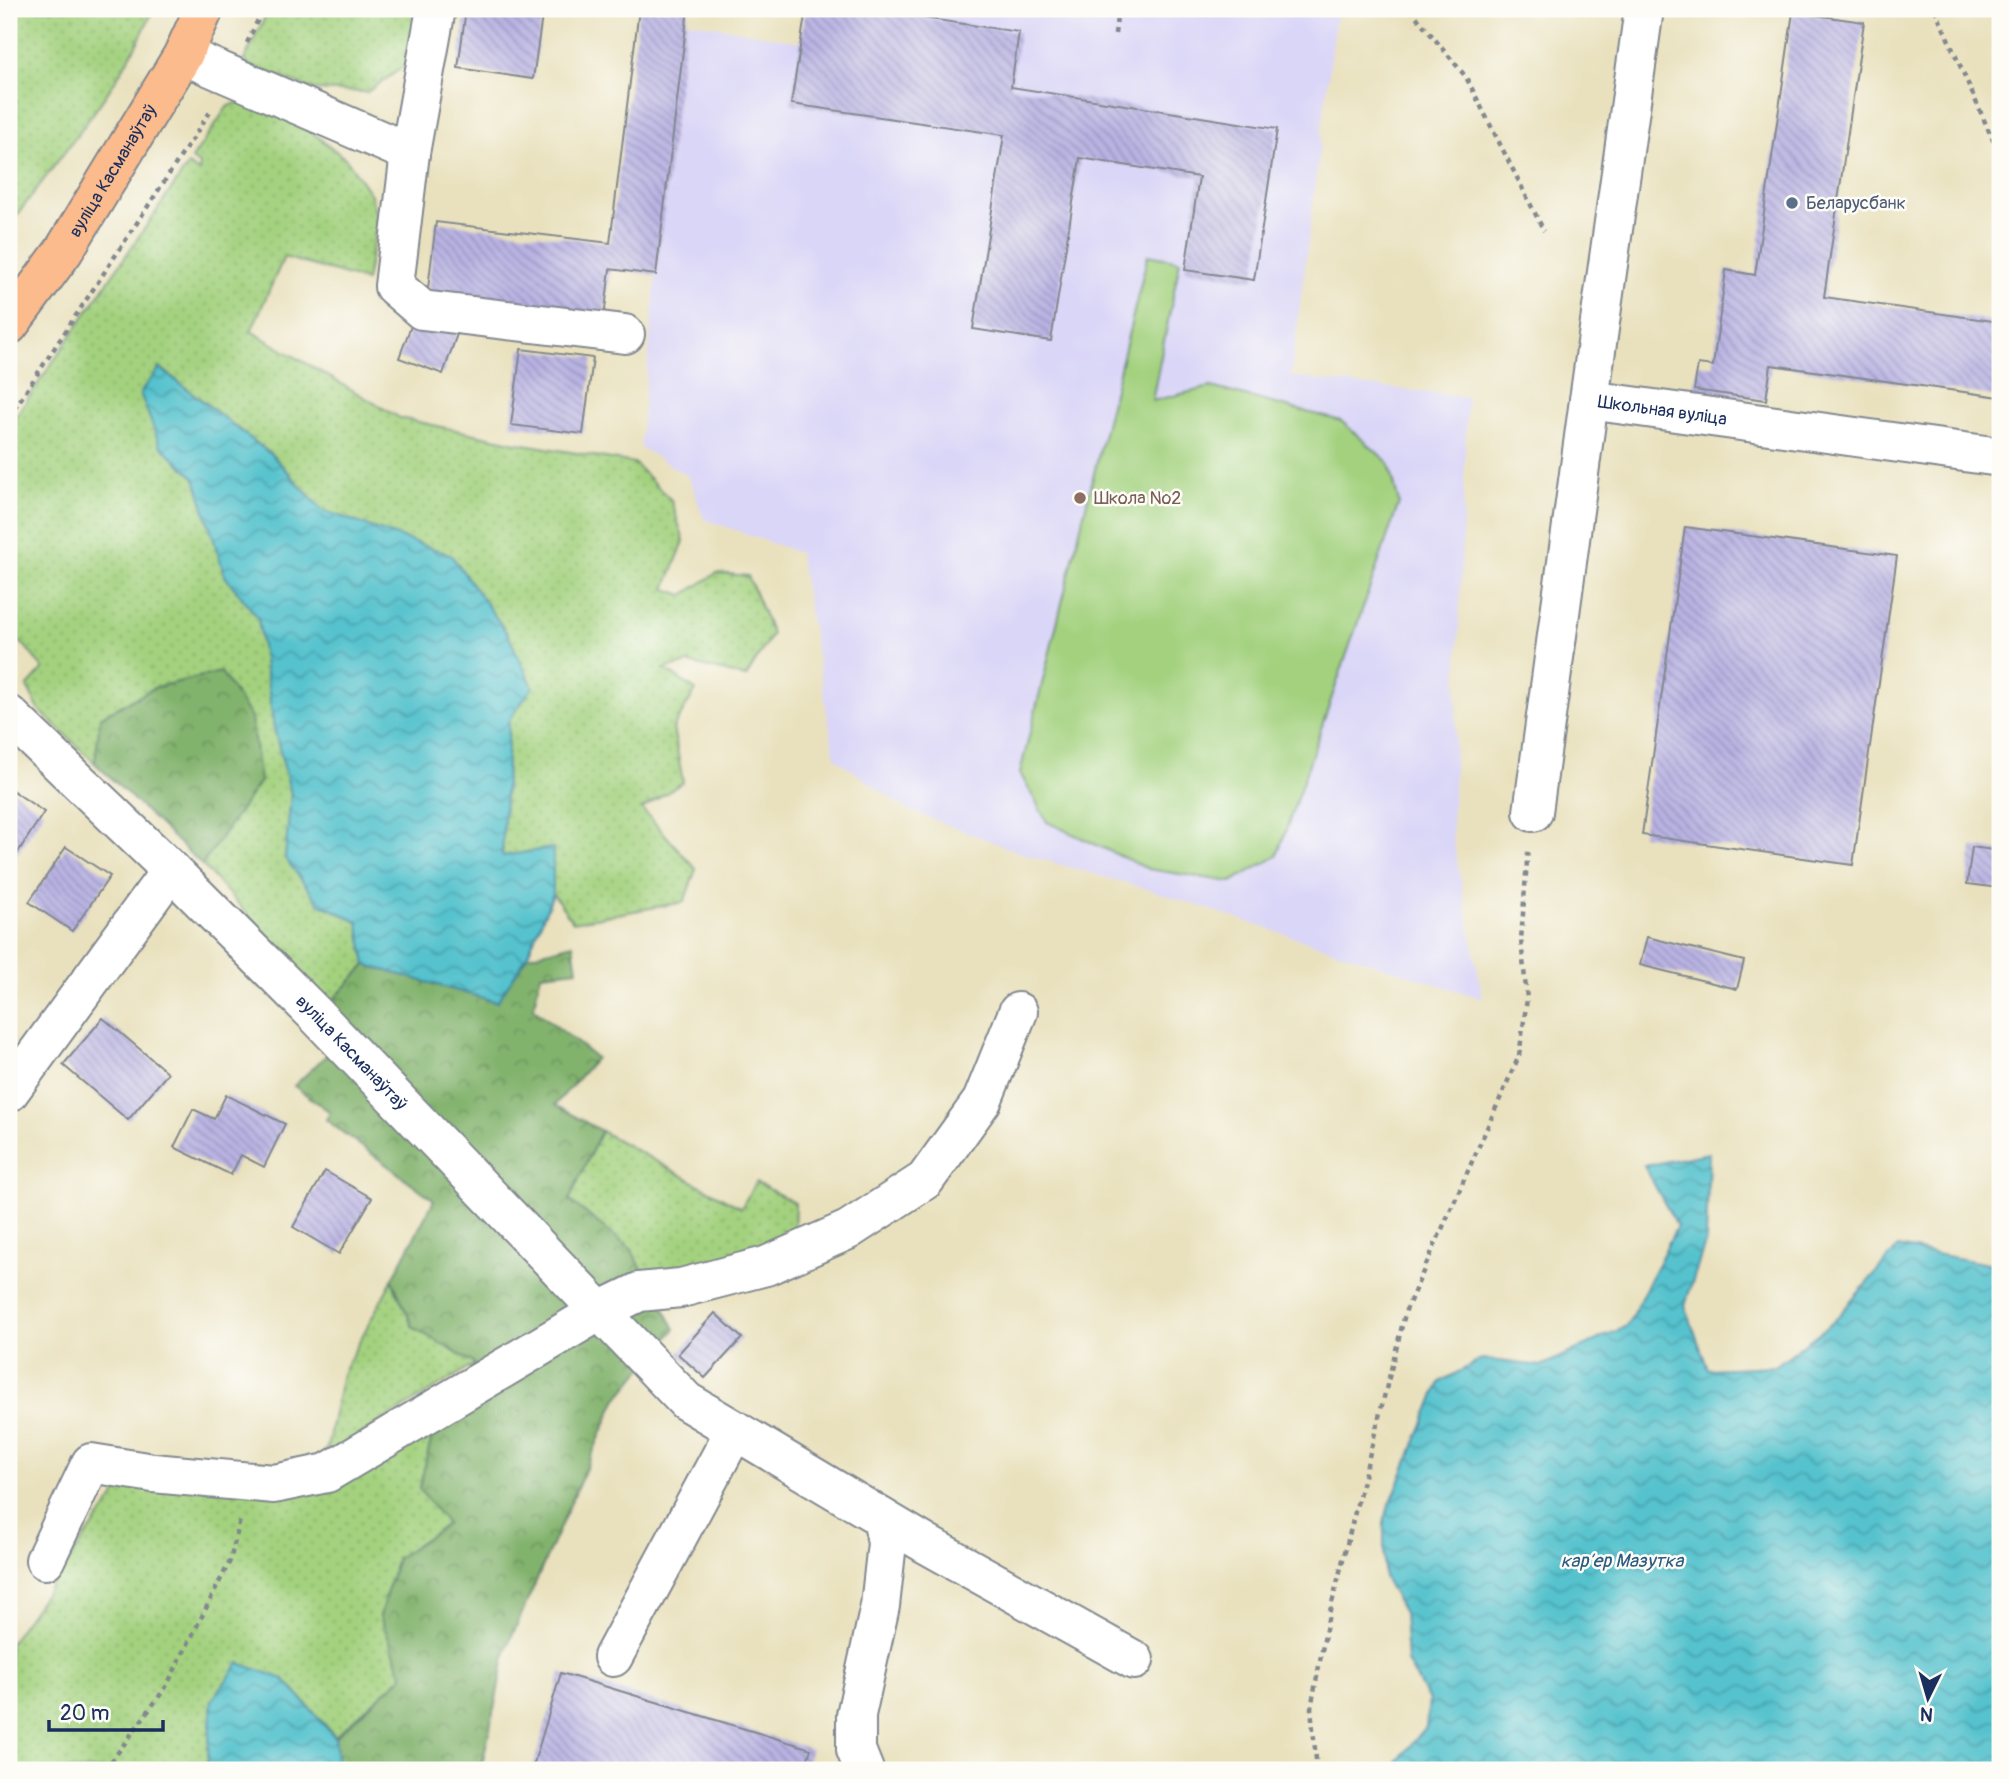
<svg xmlns="http://www.w3.org/2000/svg" width="2009" height="1779" viewBox="0 0 2009 1779" font-family="Pangolin,sans-serif">
  <defs>
    <pattern id="grass-dots" width="8" height="8" patternUnits="userSpaceOnUse" patternTransform="scale(1.75)"><rect width="8" height="8" fill="#a3d17e"/><path d="M2 2h.1M6 6h.1" fill="none" stroke="#8cb46f" stroke-width="1.8" stroke-linecap="round"/></pattern>
    <pattern id="forest-crowns" width="20" height="18" patternUnits="userSpaceOnUse" patternTransform="scale(1.75)"><rect width="20" height="18" fill="#82b36d"/><path d="M2 6a3 3 0 1 1 6 0M12 15a3 3 0 1 1 6 0" fill="none" stroke="#6a925d"/></pattern>
    <pattern id="water-waves" width="16" height="10" patternUnits="userSpaceOnUse" patternTransform="scale(1.75)"><rect width="16" height="10" fill="#55c2cd"/><path d="M0 5q4-4 8 0t8 0" fill="none" stroke="#469eaa"/></pattern>
    <pattern id="building-back-hatch" width="6" height="6" patternUnits="userSpaceOnUse" patternTransform="scale(1.75)"><rect width="6" height="6" fill="#b9b3e3"/><path d="M-1 5l2 2M0 0l6 6M5-1l2 2" fill="none" stroke="#9692bb"/></pattern>
  </defs>
  <rect width="100%" height="100%" fill="#fdfcf7"/>
  <filter id="ink" filterUnits="userSpaceOnUse"><feTurbulence type="fractalNoise" baseFrequency=".0143" numOctaves="2"/><feDisplacementMap in="SourceGraphic" scale="14" xChannelSelector="R" yChannelSelector="G"/><feConvolveMatrix kernelMatrix="1 2 1 2 8 2 1 2 1" color-interpolation-filters="sRGB"/></filter>
  <filter id="wash" filterUnits="userSpaceOnUse"><feTurbulence type="fractalNoise" baseFrequency=".00686" numOctaves="4" result="noise"/><feDisplacementMap in="SourceGraphic" scale="28" xChannelSelector="R" yChannelSelector="G"/><feGaussianBlur stdDeviation="1.57" result="paint"/><feColorMatrix in="noise" values="0 0 0 0 0 0 0 0 0 0 0 0 0 0 0 0 0 1.4 0 .05"/><feComposite in="paint" operator="in"/></filter>
  <g filter="url(#wash)">
    <rect width="100%" height="100%" fill="#e9e1be"/>
    <path fill="#dad6f7" d="M806 9H1337L1291 377 1467 397 1452 833 1483 999 1147 889 1026 855 906 809 835 758 799 553 704 519 689 477 640 447 656 275 687 21 800 42Z"/>
    <path fill="url(#grass-dots)" stroke="#5f806e" stroke-width="2" d="M9 9H153C125 82 55 162 9 226Z
      M269 9H422L415 59 367 92 314 90 249 65 244 60Z
      M241 101 304 126 347 160 371 195 377 222 366 281 284 257 251 331 400 418 512 442 634 463 671 500 684 541 665 589 683 595 717 573 748 576 772 634 746 677 689 663 664 669 696 690 673 728 683 782 642 809 696 869 684 902 573 922 553 894V848L502 857 509 720 507 633 451 555 322 510 273 456 161 368 160 445 195 478 225 576 258 618 274 728 291 794 285 858 319 903 358 922 366 965 330 1003 202 865 260 781 101 717 95 763 39 710 27 687 43 669 25 646 9 634V426L188 165 199 172 200 165 192 159 227 107Z
      M601 1131 741 1208 756 1182 795 1203 794 1235 759 1258 646 1276 569 1200Z
      M392 1280 413 1327 475 1364 320 1459 327 1448 342 1374Z
      M434 1428 448 1524 397 1558 380 1616 403 1676 335 1736 284 1679 212 1700 207 1770H9V1644L127 1479 269 1492Z"/>
    <path fill="url(#forest-crowns)" stroke="#4e7166" stroke-width="2" d="M221 672 251 718 260 781 202 865 95 763 100 717 156 687Z
      M573 944 577 970 541 974 533 1008 596 1058 555 1105 601 1131 569 1200 631 1249 675 1329 616 1400 507 1647 481 1770H338L335 1737 403 1676 380 1616 397 1558 447 1524 419 1489 434 1428 475 1364 413 1327 392 1280 434 1200 326 1120 330 1112 294 1086 335 1047 330 1003 366 965 496 1001 527 956Z"/>
    <path fill="#a3d17e" stroke="#5f806e" stroke-width="2" d="M1148 255 1180 261 1152 401 1211 387 1341 421 1389 463 1399 503 1277 856 1231 882 1148 869 1047 822 1020 773Z"/>
    <path fill="url(#water-waves)" stroke="#387896" stroke-width="2" d="M160 368 273 456 322 510 451 555 507 633 533 687 509 720 502 856 553 848V894L527 956 497 1002 366 965 358 922 319 903 285 858 291 794 274 728 258 618 225 576 195 478 160 445 140 393Z
      M1709 1153 1706 1240 1685 1305 1708 1369 1775 1366 1833 1322 1898 1247 1989 1264 2000 1249V1770H1390L1426 1727 1429 1701 1407 1662 1404 1613 1384 1577V1519L1440 1382 1482 1359 1541 1366 1627 1326 1677 1226 1644 1166Z
      M239 1663 284 1679 335 1737 338 1770H207L212 1700Z"/>
    <g id="blocks">
      <path fill="url(#building-back-hatch)" d="M466 9H543L533 79 458 68Z
        M639 9H688L656 275 610 269 604 318 427 297 436 222 610 243Z
        M806 9H862L1019 32 1011 87 1277 129 1254 280 1185 270 1199 177 1080 158 1051 341 973 329 1004 135 791 104Z
        M1793 12 1864 22 1824 297 2000 322V397L1771 365 1766 400 1694 390 1698 364 1713 366 1726 270 1755 275Z
        M414 318 457 334 443 374 399 358Z
        M521 349 593 358 583 434 511 425Z
        M1685 527 1897 556 1853 865 1642 835Z
        M9 788 44 812 9 866Z
        M66 847 110 876 72 931 29 902Z
        M1972 847 2000 851V888L1967 884Z
        M1647 937 1744 961 1737 989 1640 965Z
        M103 1018 168 1073 128 1120 63 1065Z
        M226 1095 285 1124 264 1167 241 1155 231 1175 174 1147 193 1109 214 1119Z
        M325 1171 372 1198 339 1254 293 1227Z
        M715 1313 742 1338 705 1378 678 1354Z
        M561 1673 811 1749 804 1770H532Z"/>
    </g>
  </g>
  <g filter="url(#ink)">
    <use href="#blocks" fill-opacity="0" stroke="#82888e" stroke-width="2"/>
    <g fill="none" stroke-linecap="round" stroke-linejoin="round">
      <defs>
        <g id="minor">
          <path d="M436 9 410 153 394 286 422 310 625 334"/>
          <path id="s1" d="M1644 9 1589 400 2000 457"/>
          <path d="M183 55 410 153"/>
          <path id="s2" d="M9 715 171 870 315 1014 686 1401 926 1544 1134 1660"/>
          <path d="M1533 812 1589 400"/>
          <path d="M9 1092 171 870"/>
          <path d="M45 1560 91 1463 153 1473 274 1484 327 1473 600 1311 639 1292 681 1288 766 1266 848 1230 925 1180 982 1101 1018 1012"/>
          <path d="M613 1657 735 1430"/>
          <path d="M864 1770 856 1750V1715L880 1606 887 1543 882 1518"/>
        </g>
        <g id="major">
          <path id="s3" d="M9 325 63 252 183 55 204 9"/>
        </g>
      </defs>
      <use href="#minor" stroke="#82888e" stroke-width="42"/>
      <use href="#major" stroke="#82888e" stroke-width="42"/>
      <path stroke="#82888e" stroke-width="4.5" stroke-dasharray="5 5" stroke-linecap="butt" d="M1410 9 1466 77 1544 231
        M1935 9 2000 156
        M1115 34 1118 9
        M247 43 263 9
        M9 417 212 109
        M105 1770 166 1687 230 1561 240 1520
        M1317 1770 1311 1708 1328 1619 1406 1310 1519 1056 1527 999 1521 940 1528 848"/>
      <use href="#minor" stroke="#fff" stroke-width="38"/>
      <use href="#major" stroke="#fbbb8c" stroke-width="38"/>
    </g>
  </g>
  <circle fill="#5c6f8a" stroke="#fdfcf7" stroke-width="2.5" cx="1792" cy="203" r="7"/>
  <circle fill="#8d6e63" stroke="#fdfcf7" stroke-width="2.5" cx="1080" cy="498" r="7"/>
  <g text-anchor="middle" dominant-baseline="central" stroke-width="5" stroke-linejoin="round" paint-order="stroke">
    <g font-size="18" fill="#1b2f5e" stroke="#fdfcf7">
      <text stroke="none"><textPath href="#s3" startOffset="186">вуліца Касманаўтаў</textPath></text>
      <text stroke="none"><textPath href="#s1" startOffset="469">Школьная вуліца</textPath></text>
      <text stroke="none"><textPath href="#s2" startOffset="481">вуліца Касманаўтаў</textPath></text>
    </g>
    <g font-size="18" fill="#4e5e75" stroke="#fdfcf7" text-anchor="start">
      <text x="1806" y="203">Беларусбанк</text>
    </g>
    <g font-size="18" fill="#785e54" stroke="#fdfcf7" text-anchor="start">
      <text x="1094" y="498">Школа №2</text>
    </g>
    <g font-size="19" font-style="italic" fill="#2c5b7f" stroke="#fdfcf7">
      <text x="1622" y="1561">карʼер Мазутка</text>
    </g>
  </g>
  <rect width="2009" height="1779" fill="none" stroke="#fdfcf7" stroke-width="35"/>
  <g transform="translate(1928 1698) rotate(185)" stroke="#fdfcf7" stroke-width="5" paint-order="stroke">
  <path d="M0-5L12 26L0 18L-12 26Z" fill="#1b2f5e"/>
  <text y="-10" font-size="19" font-weight="bold" text-anchor="middle" fill="#1b2f5e">N</text>
  </g>
  <path d="M49 1720v10h114v-10" fill="none" stroke="#1b2f5e" stroke-width="3.5"/>
  <text x="60" y="1720" font-size="21" fill="#1b2f5e" stroke="#fdfcf7" stroke-width="5" paint-order="stroke">20 m</text>
</svg>
